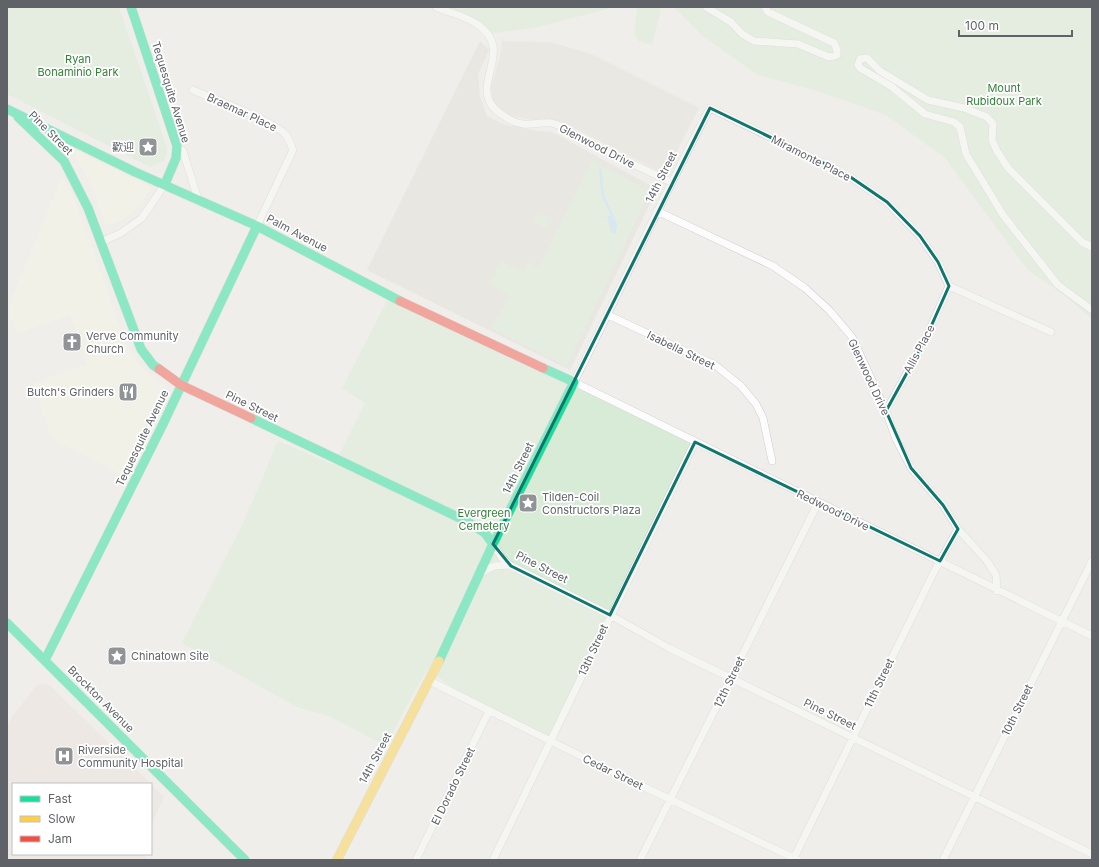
<svg xmlns="http://www.w3.org/2000/svg" width="1099" height="867" viewBox="0 0 1099 867" font-family="Inter,'Noto Sans SC',sans-serif">
  <rect width="100%" height="100%" fill="#efeeea"/>
  <path fill="#f7f3e4" d="M71 148 151 188 141 205 122 220 106 225 92 186Z
    M62 176 74 198 126 345 142 368 164 386 121 474 52 439 33 383 87 364 70 314 17 334 8 308Z"/>
  <path fill="#dfddda" d="M480 41 489 50 478 74 480 97 487 116 506 125 538 131 552 132 657 189 570 370 367 270Z"/>
  <path fill="#e2e0da" d="M502 41 550 42 591 54 699 108 665 174 564 123 549 119 531 120 509 115 499 108 493 101 491 87 501 53Z"/>
  <path fill="#eae0de" d="M48 684 151 784H13V854H143L148 860H7V728L12 717 37 685Z
    M151 784 164 797 151 826Z"/>
  <path fill="#d8ebd6" d="M7 7H119L166 145 167 152 164 161 150 167 7 94Z
    M446 7H615L534 28 493 33Z
    M637 7H655L661 9 653 42 650 44 638 41 634 33Z
    M674 7H1092V319L1068 298 1027 269 945 158 886 115 814 90 758 75 704 37Z
    M592 161 650 191 567 366 491 328 509 296 489 284 501 261 523 271 528 262 538 268Z
    M537 213 550 219 546 228 533 221Z
    M388 299 541 368 699 444 552 741C509 719 465 700 428 669L415 690 386 746 329 716 299 708 182 643 245 519 278 441 334 465 365 403 342 388Z"/>
  <path fill="#bfe0f9" d="M607 216H614L617 223 616 234 611 232Z"/>
  <g fill="none" stroke-linecap="round" stroke-linejoin="round">
    <path stroke="#bfe0f9" stroke-width="2.5" d="M600 169 603 196 613 217"/>
    <defs>
      <path id="street" d="M436 7C449 13 467 16 478 25 515 50 471 84 494 108 501 115 513 123 523 124 532 125 542 122 551 123 563 125 572 134 583 140 612 155 642 168 671 182
        M706 7 731 22 742 34 754 41 798 44 829 57 837 55V50L834 43 768 12 765 7
        M193 90C218 101 262 116 283 132 289 136 290 143 293 150L257 226
        M177 146 183 151 198 199
        M657 211 773 266 805 288 829 310 852 337 886 411 896 439 911 468 943 505 958 529 987 561 996 575 997 591
        M101 242 121 233 142 218 165 184
        M1092 247 1082 242 1008 168 997 151 992 140 993 124 987 117 964 108 928 100 880 71 867 58 860 59 858 65 860 68 892 87 925 114 954 122 960 127 966 154 1003 215 1058 285 1092 310
        M608 315 715 365 741 386 756 404 763 418 772 461
        M1051 332 949 286 938 262 920 236 887 202 846 174 710 108C662 198 620 291 574 382L1092 636
        M886 411 925 340 949 286
        M493 544 502 558 511 566 610 615 669 648 1092 854
        M480 573 494 566 509 565
        M430 681 617 774 798 860
        M416 860 489 711
        M493 860 695 442
        M640 860 818 503
        M793 860 934 572 958 529
        M943 860 1092 561"/>
      <path id="fast" d="M131 7 177 146 176 158 165 184
        M7 109 135 172 257 226 400 301
        M18 117 64 161 88 208 141 349 153 365 159 369
        M251 418 468 522 485 533 493 544
        M7 623 245 860
        M45 660 163 424 257 226
        M439 661 493 544 574 382 543 368"/>
      <path id="slow" d="M337 860 439 661"/>
      <path id="jam" d="M400 301 543 368
        M159 369 181 385 251 418"/>
    </defs>
    <use href="#street" stroke="#cbcccc" stroke-width="8"/>
    <use href="#fast" stroke="#cacacb" stroke-width="10"/>
    <use href="#slow" stroke="#cacacb" stroke-width="10"/>
    <use href="#jam" stroke="#cacacb" stroke-width="10"/>
    <use href="#street" stroke="#fdfcfc" stroke-width="7"/>
    <use href="#fast" stroke="#16e098" stroke-width="9"/>
    <use href="#slow" stroke="#ffcf43" stroke-width="9"/>
    <use href="#jam" stroke="#f24e42" stroke-width="9"/>
  </g>
  <path d="M0 0H1099V867H0ZM710 108 846 174 887 202 920 236 938 262 949 286 925 340 886 411 911 468 943 505 958 529 940 561 695 442 610 615 511 566 493 544Z" fill="#efeeea" fill-opacity=".55" fill-rule="evenodd"/>
  <path fill="none" stroke="#0f766e" stroke-width="3" stroke-linejoin="round" d="M710 108 846 174 887 202 920 236 938 262 949 286 925 340 886 411 911 468 943 505 958 529 940 561 695 442 610 615 511 566 493 544Z"/>
  <defs>
    <symbol id="sight-square" viewBox="-11 -11 22 22"><rect x="-9" y="-9" width="18" height="18" rx="4" fill="#919496" stroke="#fff"/><path d="M0-6L1.8-2.2L6-1.7L2.9 1.2L3.7 5.4L0 3.3L-3.7 5.4L-2.9 1.2L-6-1.7L-1.8-2.2Z" fill="#fff"/></symbol>
    <symbol id="church-square" viewBox="-11 -11 22 22"><rect x="-9" y="-9" width="18" height="18" rx="4" fill="#919496" stroke="#fff"/><path d="M-1.2-6h2.4v3.5h3.3v2.4h-3.3V6h-2.4V-.1h-3.3v-2.4h3.3Z" fill="#fff"/></symbol>
    <symbol id="restaurant-square" viewBox="-11 -11 22 22"><rect x="-9" y="-9" width="18" height="18" rx="4" fill="#919496" stroke="#fff"/><path d="M-5-6h1v4h1v-4h1v4h1v-4h1v5L-1.5 .5V6h-2V.5L-5-1ZM5-6V6H3V1.5H1.5Q1.5-4 5-6Z" fill="#fff"/></symbol>
    <symbol id="hospital-square" viewBox="-11 -11 22 22"><rect x="-9" y="-9" width="18" height="18" rx="4" fill="#919496" stroke="#fff"/><path d="M-5-5h3v3.5h4V-5h3V5h-3V1.5h-4V5h-3Z" fill="#fff"/></symbol>
  </defs>
  <g fill-rule="evenodd">
    <use href="#sight-square" x="137" y="136" width="22" height="22"/>
    <use href="#church-square" x="61" y="331" width="22" height="22"/>
    <use href="#restaurant-square" x="117" y="381" width="22" height="22"/>
    <use href="#sight-square" x="517" y="492" width="22" height="22"/>
    <use href="#sight-square" x="106" y="645" width="22" height="22"/>
    <use href="#hospital-square" x="53" y="745" width="22" height="22"/>
  </g>
  <g text-anchor="middle" dominant-baseline="central" stroke-width="3.5" stroke-linejoin="round" paint-order="stroke">
    <g font-size="11" fill="#348238" stroke="#fff">
      <text x="78" y="59">Ryan<tspan x="78" dy="13">Bonaminio Park</tspan></text>
      <text x="1004" y="88">Mount<tspan x="1004" dy="13">Rubidoux Park</tspan></text>
      <text x="484" y="513">Evergreen<tspan x="484" dy="13">Cemetery</tspan></text>
    </g>
    <g font-size="11" fill="#5f6368" stroke="#fff">
      <text transform="translate(171 92) rotate(73)">Tequesquite Avenue</text>
      <text transform="translate(242 112) rotate(25)">Braemar Place</text>
      <text transform="translate(51 133) rotate(45)">Pine Street</text>
      <text transform="translate(597 146) rotate(27)">Glenwood Drive</text>
      <text transform="translate(811 158) rotate(27)">Miramonte Place</text>
      <text transform="translate(661 177) rotate(-63)">14th Street</text>
      <text transform="translate(297 233) rotate(28)">Palm Avenue</text>
      <text transform="translate(919 349) rotate(-62)">Allis Place</text>
      <text transform="translate(681 350) rotate(26)">Isabella Street</text>
      <text transform="translate(869 377) rotate(65)">Glenwood Drive</text>
      <text transform="translate(252 406) rotate(26)">Pine Street</text>
      <text transform="translate(142 438) rotate(-64)">Tequesquite Avenue</text>
      <text transform="translate(518 468) rotate(-64)">14th Street</text>
      <text transform="translate(833 510) rotate(26)">Redwood Drive</text>
      <text transform="translate(542 567) rotate(27)">Pine Street</text>
      <text transform="translate(593 650) rotate(-65)">13th Street</text>
      <text transform="translate(729 682) rotate(-64)">12th Street</text>
      <text transform="translate(879 683) rotate(-64)">11th Street</text>
      <text transform="translate(101 699) rotate(45)">Brockton Avenue</text>
      <text transform="translate(1017 710) rotate(-64)">10th Street</text>
      <text transform="translate(830 714) rotate(26)">Pine Street</text>
      <text transform="translate(375 758) rotate(-62)">14th Street</text>
      <text transform="translate(613 772) rotate(26)">Cedar Street</text>
      <text transform="translate(453 786) rotate(-64)">El Dorado Street</text>
    </g>
    <g font-size="11" fill="#5f6368" stroke="#fff" text-anchor="start">
      <text x="134" y="147" text-anchor="end">歡迎</text>
      <text x="86" y="336">Verve Community<tspan x="86" dy="13">Church</tspan></text>
      <text x="114" y="392" text-anchor="end">Butch's Grinders</text>
      <text x="542" y="497">Tilden-Coil<tspan x="542" dy="13">Constructors Plaza</tspan></text>
      <text x="131" y="656">Chinatown Site</text>
      <text x="78" y="750">Riverside<tspan x="78" dy="13">Community Hospital</tspan></text>
    </g>
  </g>
  <rect width="1099" height="867" fill="none" stroke="#5f6368" stroke-width="16"/>
  <rect x="12" y="783" width="140" height="72" fill="#ffffff" stroke="#bfc1c3"/>
  <rect x="20" y="796" width="20" height="6" fill="#16e098" stroke="#bfc1c3"/>
  <text x="48" y="803" font-size="12" fill="#5f6368">Fast</text>
  <rect x="20" y="816" width="20" height="6" fill="#ffcf43" stroke="#bfc1c3"/>
  <text x="48" y="823" font-size="12" fill="#5f6368">Slow</text>
  <rect x="20" y="836" width="20" height="6" fill="#f24e42" stroke="#bfc1c3"/>
  <text x="48" y="843" font-size="12" fill="#5f6368">Jam</text>
  <path d="M959 30v6h113v-6" fill="none" stroke="#5f6368" stroke-width="2"/>
  <text x="965" y="30" font-size="12" fill="#5f6368" stroke="#ffffff" stroke-width="3" paint-order="stroke">100 m</text>
</svg>
